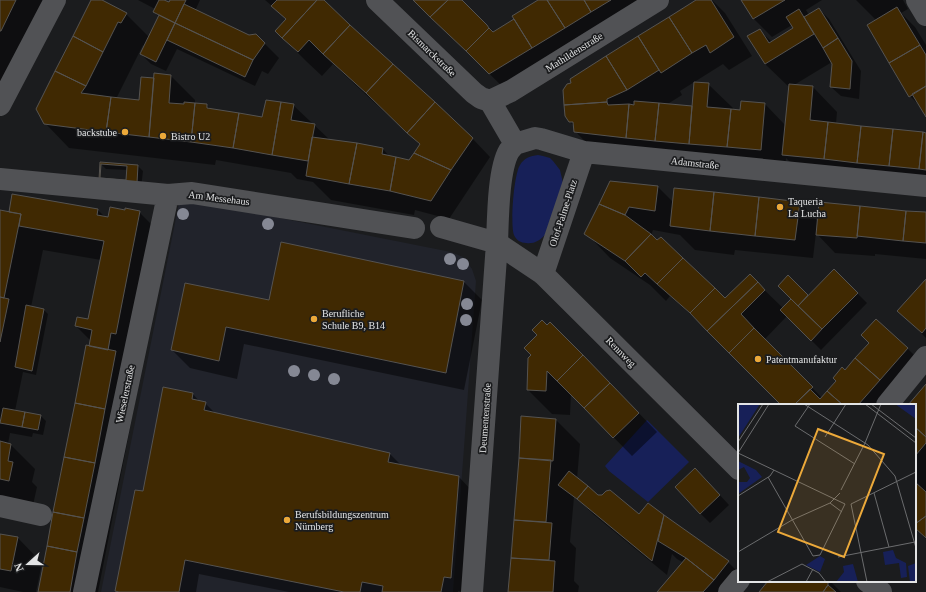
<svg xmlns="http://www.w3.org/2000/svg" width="926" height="592" viewBox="0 0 926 592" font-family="'Times New Roman',serif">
  <rect width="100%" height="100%" fill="#1b1c1e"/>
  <path fill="#21232b" d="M180 198 451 252 463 257 472 269 476 281 464 448 453 592H101Z"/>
  <path fill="#172058" d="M538 155 543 156 550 158 553 161 560 170 563 183 545 235C539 241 534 244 526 243 521 243 516 240 514 235 510 224 514 174 520 165 524 158 530 156 538 155Z
    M647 420 689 462 648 502 609 471 605 466Z"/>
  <path fill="#0007" fill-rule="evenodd" d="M0 0H53L0 105Z
    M92 0H100L126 14 149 37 159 17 154 12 155 9 138 0H165L170 3 171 0H200L195 11 249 37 256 35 279 58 268 74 262 71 255 86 177 49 166 71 151 64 141 54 145 47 143 45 116 99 139 101 155 79 171 76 195 100V104L207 105 211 110 263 118 293 105 330 140 383 149 390 157 410 161 420 145 333 64 322 76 307 62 276 31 287 19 265 0H323L472 138 490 157 449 219 415 210 414 215 331 200 313 182 297 179 291 173 216 160 215 165 69 148 45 123Z
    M414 0H462L494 32 515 19 540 0H641L514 98Z
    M698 0H712L725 13 752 56 729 70 723 64 680 91 682 95 666 105 693 107 708 84 733 108 732 110 741 111 765 104 786 126 790 88 765 64 759 30 772 42 794 28 792 25 772 37 754 19 743 0H822L806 10 809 15 819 9 829 19 861 71 859 99 841 96 831 87 832 62 794 85 813 87 837 112 836 124 926 133V191L807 179 786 158 785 174 599 156 575 131 574 126 570 122 571 79Z
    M856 0H903L908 9 901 13 915 27 926 45V115L922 108 910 96 877 21Z
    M101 164 138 166 143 171 141 188 127 181 128 170 106 169Z
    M611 182 658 187 674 203 799 202 818 221 926 213V259L875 254V256L835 253 816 233 813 258 735 250 734 255 695 250 680 235 653 230 651 235 725 300 750 276 783 308 792 299 788 277 808 296 834 270 867 303 821 350 787 316 765 339 822 398 870 343 876 321 908 349 926 367 892 405H782L707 329 670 296 666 301 650 285 610 258 586 233Z
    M98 210 105 217 109 218 139 212 163 236 140 377 98 592H39L91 341 76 326 89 321 101 260 43 250 31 307 43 309 48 314 36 375 23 372 15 411 41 416 46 421 43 435 33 433 32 437 10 433 8 444 11 445 35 469 32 482 37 487 33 505 0 498V211L10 213ZM108 342H110L108 351H106Z
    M282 243 464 282 482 300 464 390 244 344 237 379 190 368 172 350 270 302Z
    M926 280V338L899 311Z
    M529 358 607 380 657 432 632 456 571 394 570 415 552 414 528 390Z
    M926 386V539L915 529V405H910Z
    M193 394 200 402 205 403 216 414 390 454 402 466 459 477 473 492 465 592 458 591V592H289L199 574 196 592H118L116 591 143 492Z
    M522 417 556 420 580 444 577 479 598 496 639 515 664 516 728 562 739 573 737 592H659L684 563 677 559 672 554 667 575 593 514 583 504 574 497 570 542 576 548 574 581 579 586 578 592H509Z
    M705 479 729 505 710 523 700 513Z
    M0 535 18 538 42 563 36 592H23L0 587Z
    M770 581H830L841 592H761Z"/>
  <path fill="#402902" stroke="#555351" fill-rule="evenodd" d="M0 0H16L1 31H0Z
    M91 0H102L127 13 121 23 118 22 103 52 73 36Z
    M159 0H164L169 2 170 0H186L175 23 153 12Z
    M277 0H317L282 38 275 31 286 19 271 6Z
    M317 0H324L350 25 323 54 309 40 298 52 282 38Z
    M413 0H448L430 17Z
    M448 0H462L487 25 489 28 466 51 430 17Z
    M538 0H547L565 28 532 48 512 16Z
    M547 0H584L591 12 565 28Z
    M584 0H611L591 12Z
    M696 0H711L734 37 710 53 706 45 692 53 669 17Z
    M741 0H785L753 19Z
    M184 4 249 35 256 34 265 43 253 60 175 23Z
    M897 7 920 45 889 63 867 25Z
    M819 8 838 38 823 48 804 17Z
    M799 9 814 34 765 64 747 36 760 29 769 43 793 28 786 17Z
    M159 15 175 23 156 62 140 54Z
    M669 17 692 53 661 73 638 36Z
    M514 19 532 48 489 74 466 51 489 28 493 32Z
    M175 23 253 60 245 77 167 40Z
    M350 25 393 64 366 93 323 54Z
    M73 36 103 52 86 86 55 71Z
    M638 36 659 70 627 90 606 56Z
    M838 38 852 61 850 89 830 87 832 64 823 48Z
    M920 45 926 55V86L909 97 889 63Z
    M606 56 627 90 607 99V102L564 105 563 90 567 84 571 83 570 79Z
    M393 64 435 102 407 133 366 93Z
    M55 71 86 86 81 93 111 97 106 132 44 124 36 109Z
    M154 73 171 75 169 103 184 104V102L195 103 191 142 149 137Z
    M141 77 154 78 149 137 106 132 111 97 139 100Z
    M694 82 709 83 707 107 731 109 727 147 689 144Z
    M789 84 813 86 810 120 828 122 824 159 782 155Z
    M926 86V117L912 94Z
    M266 100 281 102 272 155 233 148 239 113 262 117Z
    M634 101 659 103 655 141 626 138 629 104 634 105Z
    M741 101 765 103 761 150 727 147 731 109 740 110Z
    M281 102 294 104 291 120 315 124 308 161 272 155Z
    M435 102 473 138 451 170 414 153 420 144 407 133Z
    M607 102 608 105 629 104 626 138 574 132 573 122H569L565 116 564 105Z
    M195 103 207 104V108L239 113 233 148 191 142Z
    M659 103 692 106 689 144 655 141Z
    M828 122 861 126 857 163 824 159Z
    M861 126 893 129 889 166 857 163Z
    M893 129 923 132 919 169 889 166Z
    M923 132 926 133V170L919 169Z
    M312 137 357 143 349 184 306 176Z
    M357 143 383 148 382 154 396 157 390 191 349 184Z
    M414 153 451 170 431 201 390 191 396 157 409 160Z
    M100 162 138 165 137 183 99 180ZM101 164 127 166 126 180 100 178Z
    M610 181 658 186 655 211 629 207 625 215 599 204Z
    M674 188 714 192 710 231 670 226Z
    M714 192 759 197 755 236 710 231Z
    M12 194 98 209 97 215 108 217 110 207 125 210V208L140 211 116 334 111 333 108 350 89 346 92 330 75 326 77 317 88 319 104 241 19 226 21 214 9 212Z
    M759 197 800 202 795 240 755 236Z
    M819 202 860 206 857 238 816 235Z
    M599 204 625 215 651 234 625 261 584 234Z
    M860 206 906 211 903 241 857 236Z
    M0 210 21 214 4 298 0 297Z
    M906 211 926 212V243L903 241Z
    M651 234 657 240 661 237 683 258 657 284 645 273 641 277 625 261Z
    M281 242 464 281 446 373 226 327 219 361 171 350 185 283 269 300Z
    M683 258 715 288 690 313 657 284Z
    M834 269 858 293 822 329 798 306Z
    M750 274 758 282 707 331 690 313 715 288 725 298Z
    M788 275 808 295 798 306 778 286Z
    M926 279V328L922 333 897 311Z
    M758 282 765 290 741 314 754 328 729 353 707 331Z
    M0 297 9 299 0 342Z
    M791 299 822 329 811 341 780 310Z
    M26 305 44 309 32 371 15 367Z
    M876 319 908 348 880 380 855 358 869 343 861 335Z
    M542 320 547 325 550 322 583 355 557 381 547 371 546 391 527 390 528 358 531 355 524 348 537 335 532 330Z
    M754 328 813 387 794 405H781L729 353Z
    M86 345 116 351 105 409 75 403Z
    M583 355 610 383 584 408 557 381Z
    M855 358 880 380 858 405H843L827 391 836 381 833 378 842 367 845 370Z
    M610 383 639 413 613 438 584 408Z
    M926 384V437L915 427V405H908Z
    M163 387 193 393 192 399 206 402 204 410 390 453 388 462 459 476 451 578 444 577 441 592H382L383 586 362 582 360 592H344L185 560 179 592H119L115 591 135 490 143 491Z
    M810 389 820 399 827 391 843 405H794Z
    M75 403 105 409 95 463 64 457Z
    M3 408 25 412 22 427 0 423Z
    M25 412 41 415 38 430 22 427Z
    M521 416 556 419 553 461 519 458Z
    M915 427 926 437V443L915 456Z
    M0 441 11 444 8 461 13 462 9 481 0 479Z
    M64 457 95 463 84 518 53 512Z
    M519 458 551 460 546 522 514 520Z
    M695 468 720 495 700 514 675 487Z
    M569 471 588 486 577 499 558 485Z
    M915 482 926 492V516L915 524Z
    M588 486 598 495H602L606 491 610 490 639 514 648 503 664 515 652 561 577 499Z
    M53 512 84 518 77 552 47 546Z
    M664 515 729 561 714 580 686 558 658 541Z
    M926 516V538L915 528V524Z
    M514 520 552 523 549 560 511 558Z
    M0 534 18 537 11 571 0 569Z
    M47 546 77 552 70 592H38Z
    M511 558 555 561 553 592H508Z
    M686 558 714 580 703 592H657Z
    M768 581H828V585L823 592H759Z
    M828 585 836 592H823Z"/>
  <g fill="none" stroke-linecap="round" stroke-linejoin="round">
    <path stroke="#515255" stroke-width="22" d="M377 0 474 93 481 98 490 101
      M917 0 926 15
      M490 101 511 91 658 0
      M490 101 515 144
      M0 105 55 0
      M515 144 535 138 541 139 584 152 926 186
      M0 179 168 195 192 193 414 228
      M441 227 497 243 543 274 739 469
      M543 274 584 152
      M887 405 926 357
      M0 506 41 515
      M867 581 881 592
      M84 592 168 195
      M472 592 497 243C498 220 498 170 509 151 511 149 513 146 515 144
      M729 592 739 580"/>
  </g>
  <g fill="#858894">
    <circle cx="183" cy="214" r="6"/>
    <circle cx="268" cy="224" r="6"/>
    <circle cx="450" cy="259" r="6"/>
    <circle cx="463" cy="264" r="6"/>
    <circle cx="467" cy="304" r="6"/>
    <circle cx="466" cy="320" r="6"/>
    <circle cx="294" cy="371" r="6"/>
    <circle cx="314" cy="375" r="6"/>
    <circle cx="334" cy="379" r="6"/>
  </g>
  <g fill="#eca93a" stroke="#1b1c1e" stroke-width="1.5">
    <circle cx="125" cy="132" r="4"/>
    <circle cx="163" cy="136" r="4"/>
    <circle cx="780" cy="207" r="4"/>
    <circle cx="314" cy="319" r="4"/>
    <circle cx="758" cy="359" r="4"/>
    <circle cx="287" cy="520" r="4"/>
  </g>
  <g text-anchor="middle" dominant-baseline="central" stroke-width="3.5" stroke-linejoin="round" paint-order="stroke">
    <g font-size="10" fill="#e3e4e5" stroke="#1b1c1e">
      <text transform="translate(574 52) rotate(-32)">Mathildenstraße</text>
      <text transform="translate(432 53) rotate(44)">Bismarckstraße</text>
      <text transform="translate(695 163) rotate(6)">Adamstraße</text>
      <text transform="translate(219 198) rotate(7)">Am Messehaus</text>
      <text transform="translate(563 213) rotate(-72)">Olof-Palme-Platz</text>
      <text transform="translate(621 352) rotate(45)">Rennweg</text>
      <text transform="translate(125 394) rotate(-78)">Wieselerstraße</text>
      <text transform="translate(485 418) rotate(-86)">Deumentenstraße</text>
    </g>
    <g font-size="10" fill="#e3e4e5" stroke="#1b1c1e" text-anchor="start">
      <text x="117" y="132" text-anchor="end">backstube</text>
      <text x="171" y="136">Bistro U2</text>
      <text x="788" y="201">Taqueria<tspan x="788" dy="12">La Lucha</tspan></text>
      <text x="322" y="313">Berufliche<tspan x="322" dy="12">Schule B9, B14</tspan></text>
      <text x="766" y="359">Patentmanufaktur</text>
      <text x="295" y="514">Berufsbildungszentrum<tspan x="295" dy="12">Nürnberg</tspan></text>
    </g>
  </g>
  <g transform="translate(738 404)">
    <rect width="178" height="178" fill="#1b1c1e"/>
    <path d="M0 0H22L0 34ZM157 0H178V15ZM0 57 18 66 24 73 0 90V78H9L12 74 6 63 0 66ZM155 146 158 154 168 159 169 173 163 174 161 159 147 161 145 148ZM82 152 87 155 82 168 68 161ZM178 159V178H172L170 162ZM115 160 120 178H98L106 168 105 162Z" fill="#172058"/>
    <path fill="none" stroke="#6b6c6e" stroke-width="1" d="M66 0 130 41 157 72 178 144M72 0 57 22 117 60M127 0 178 39M133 0 178 34M87 33 108 0M0 38 25 0M0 49 107 100 82 151 75 152 30 73M0 49 31 0M103 86 127 39 143 0M136 89 151 143M0 92 32 72 36 66M92 99 104 108M0 148 54 116 92 99 102 89M100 153 177 138M29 178 64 160 81 169 88 178M68 178 75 165M129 178 113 100 178 68"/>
    <path fill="#eca93a" fill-opacity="0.15" stroke="#eca93a" stroke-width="2" d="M80 25 146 50 106 153 40 128Z"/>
    <rect width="178" height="178" fill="none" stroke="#e3e4e5" stroke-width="2"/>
  </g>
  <g transform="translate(28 564) rotate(249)" stroke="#1b1c1e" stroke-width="3" paint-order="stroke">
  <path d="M0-3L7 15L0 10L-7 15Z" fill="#e3e4e5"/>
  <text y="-6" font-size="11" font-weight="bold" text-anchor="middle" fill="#e3e4e5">N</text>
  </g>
</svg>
